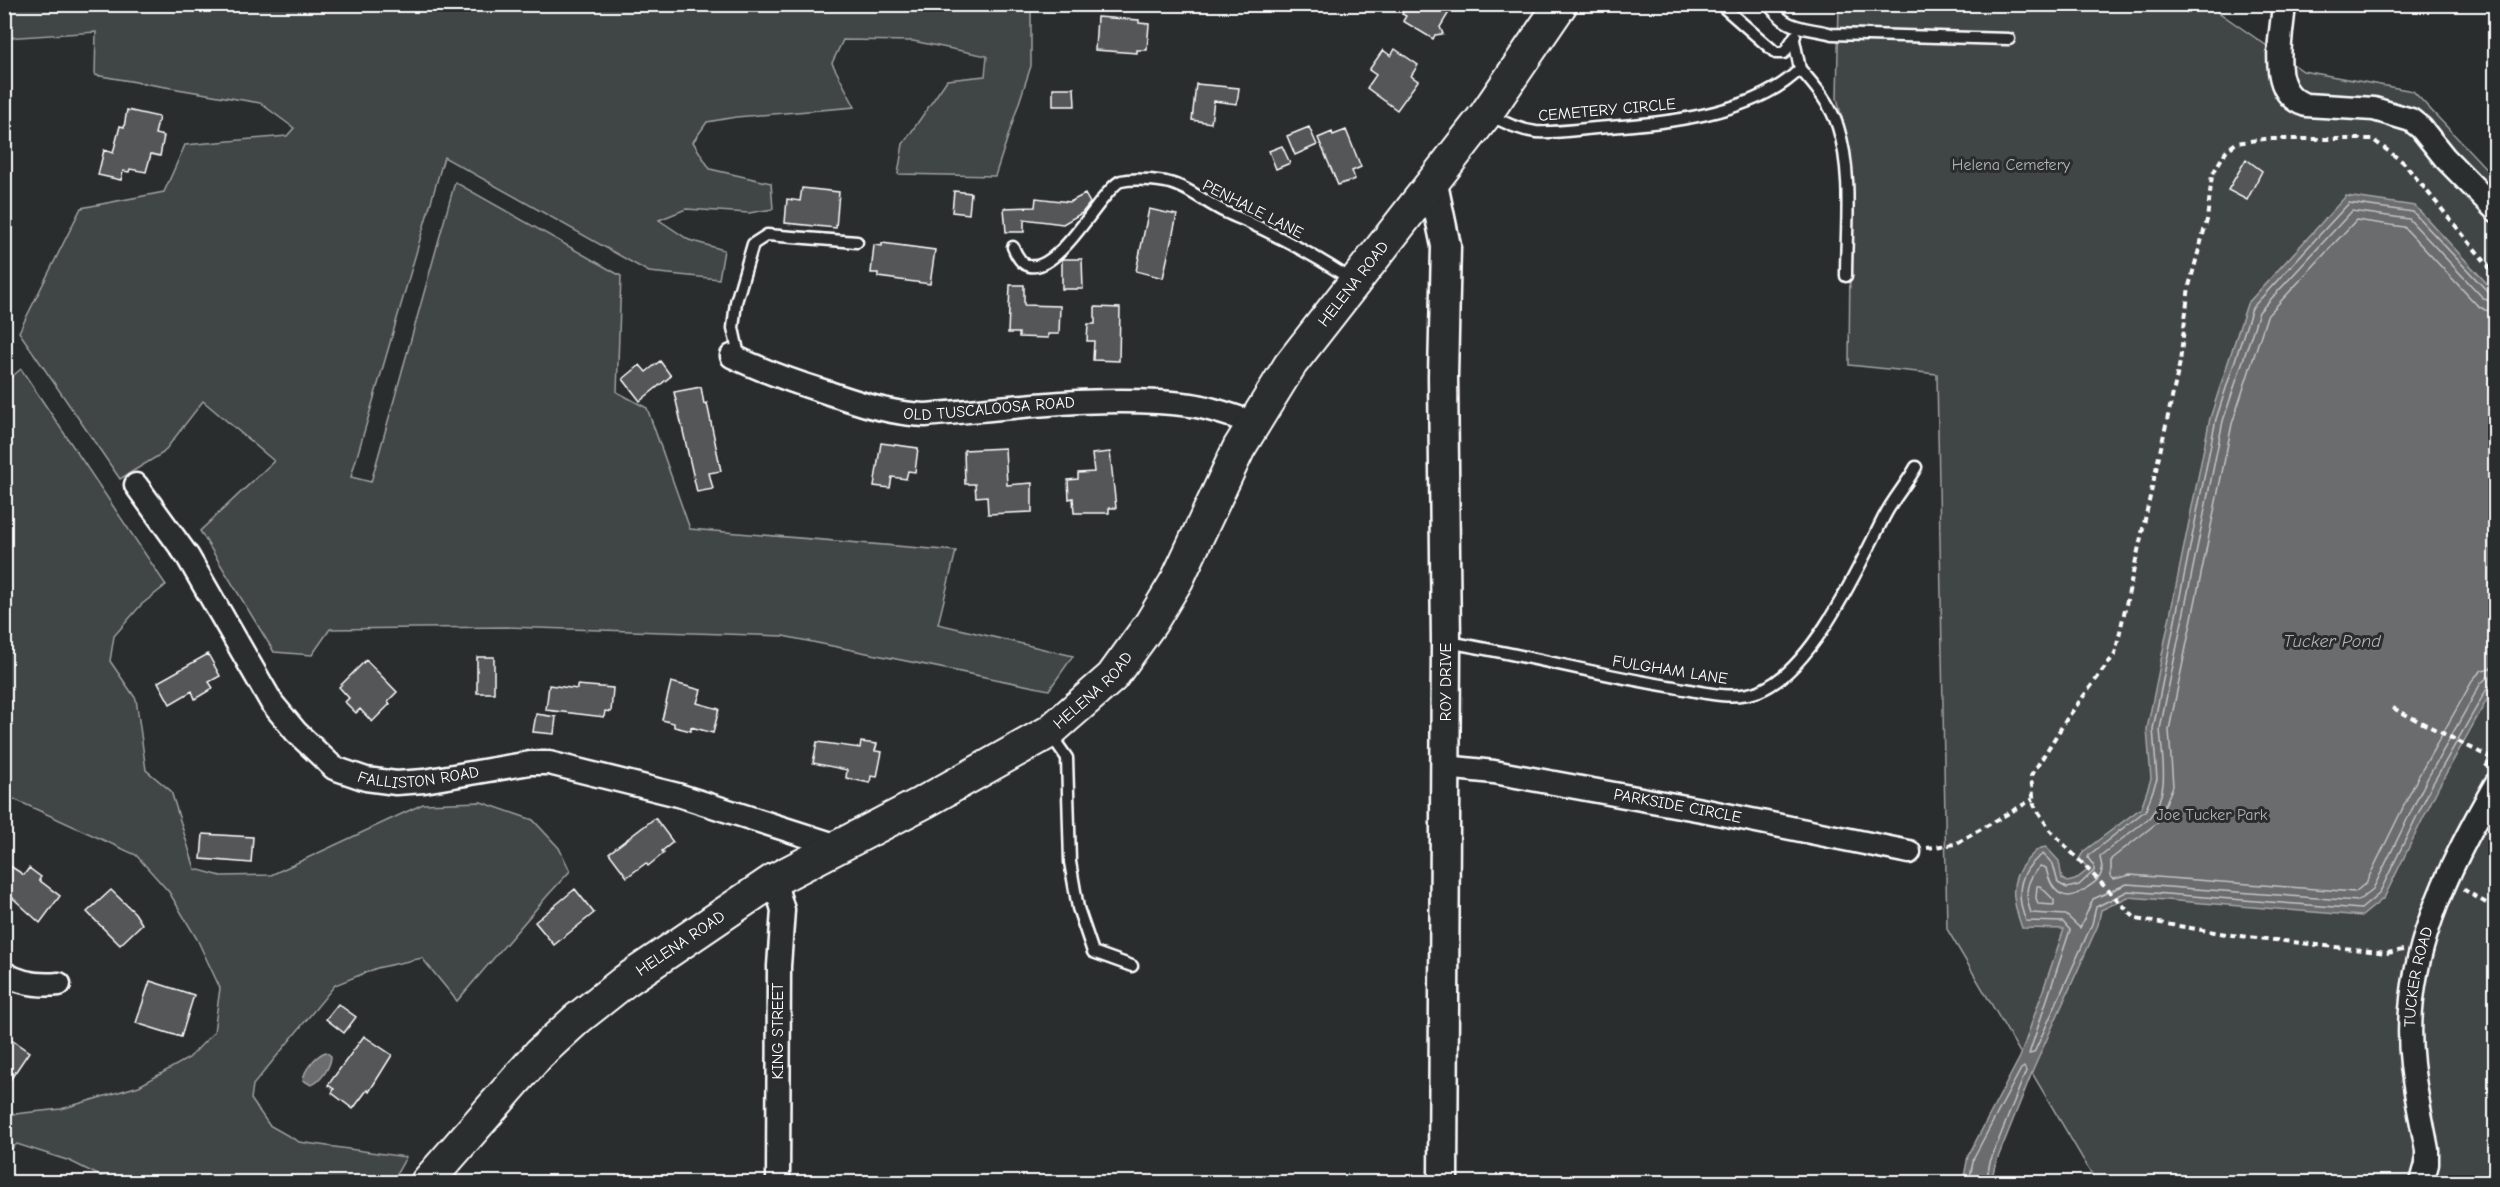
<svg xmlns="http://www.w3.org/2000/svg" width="2500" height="1187" viewBox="0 0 2500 1187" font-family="'Comic Neue',sans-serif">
  <rect width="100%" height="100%" fill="#2a2d2e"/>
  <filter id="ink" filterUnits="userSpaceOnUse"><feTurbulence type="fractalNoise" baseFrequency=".0167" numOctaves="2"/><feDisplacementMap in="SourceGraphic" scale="12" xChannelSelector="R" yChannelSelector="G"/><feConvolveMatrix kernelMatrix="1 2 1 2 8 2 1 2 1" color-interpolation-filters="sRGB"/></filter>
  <g filter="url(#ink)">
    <path fill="#414445" stroke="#a0a2a2" stroke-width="1.5" d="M5 4 1031 5V66L995 176 898 174 903 144 947 80 985 76 987 56 913 41 843 40 832 63 855 107 736 117 707 122 693 142 710 169 771 183 773 209 749 213 686 209 659 220 689 240 724 250 719 279 649 272 444 157 351 477 371 482 455 182 621 276 617 392 647 408 690 529 956 551 938 624 1073 656 1049 690 783 636 506 627 330 629 312 655 274 652 200 531 274 461 203 401 163 453 120 479 19 332 81 208 164 192 185 145 287 136 294 128 260 103 95 75 96 32 5 38Z
      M1839 5H2208L2303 71 2413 91 2495 178V1182H2091L2093 1176 1947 929 1937 374 1849 365 1851 155 1837 98Z
      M21 369 166 585 141 605 114 636 110 661 136 699 146 770 171 791 195 869 221 876 271 875 423 804 481 802 533 820 559 848 570 871 548 895 457 1001 422 958 377 968 335 985 253 1085 251 1099 269 1125 299 1142 406 1157 392 1182H112L70 1161 17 1144 5 1154V1115L61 1109 139 1086 189 1058 214 1032 220 988 197 939 169 892 136 855 5 795 4 383Z"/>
    <path fill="#6a6c6d" stroke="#a6a7a7" stroke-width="1.5" d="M2346 196 2415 206 2495 292V685L2438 788 2384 898 2362 916 2128 897 2101 910 2098 925 2033 1070 1995 1165 1991 1182H1963L1968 1156 2020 1057 2064 929 2022 928C2013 902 2007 881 2027 860 2034 853 2037 848 2046 847L2059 861 2062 879 2067 882 2075 880 2089 869 2079 859 2084 851 2141 808 2151 779 2147 729 2210 418 2247 304Z
      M326 1052 331 1056C331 1066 321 1082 311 1085L303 1080C304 1070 316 1055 326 1052Z"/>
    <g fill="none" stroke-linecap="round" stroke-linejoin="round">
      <path stroke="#c3c4c5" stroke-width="1.5" d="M2496 295 2489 293 2413 212 2349 203 2252 308 2216 419 2153 729 2157 779 2146 810 2089 855 2088 858 2094 866V871L2079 885 2067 888 2058 883 2053 864 2043 854C2018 871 2015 894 2026 921L2063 922 2070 930 2029 1054 2034 1053 2092 924 2096 907 2128 891 2361 909 2379 894 2432 785 2488 687 2496 684
        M2496 303 2484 299 2409 219 2352 211 2259 312 2223 421 2160 729C2162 759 2171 793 2149 818L2100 856C2100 862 2104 867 2101 874 2099 880 2093 884 2088 887 2065 906 2051 892 2046 868L2040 866C2026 881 2024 893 2031 913L2066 915 2080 928 2093 899 2127 884 2358 901 2373 889 2426 781 2481 683 2488 677 2496 676
        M2496 312 2485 310 2477 305 2404 227 2356 220 2267 316 2232 424 2169 730 2173 786 2158 822 2111 859V877L2114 879 2130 875 2355 892 2366 883 2418 777 2474 678 2482 670 2496 667
        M2037 886H2040L2054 900V905L2038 904 2036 898Z
        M1969 1182 1974 1157 2021 1069 2024 1067 2026 1071 1990 1162 1986 1182"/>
    </g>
    <path fill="#555758" stroke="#fff" stroke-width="1.5" d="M1408 4H1454L1440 27 1443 34 1435 35 1433 39 1403 21 1406 16 1402 14Z
      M1097 17 1139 20V23L1149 24 1147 50H1137V53L1095 50Z
      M1395 49 1418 65 1411 76 1418 81 1397 110 1367 88 1376 75 1369 70 1383 50 1391 56Z
      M1196 84 1239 88 1237 104 1214 101 1211 123 1192 120Z
      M1053 88H1074L1075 106H1053Z
      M127 110 159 117 155 134 164 136 160 156 151 154 146 172 130 169 129 172 123 171 121 180 98 175 104 150 113 153 120 126 124 127Z
      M1309 127 1317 145 1295 155 1287 136Z
      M1346 130 1361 167 1352 171 1355 179 1338 185 1318 138 1332 132 1333 135Z
      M1282 146 1290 163 1276 169 1269 151Z
      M2246 159 2262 171 2247 200 2228 190Z
      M802 188 839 192 836 228 785 223 787 199 800 201Z
      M954 191 971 193 969 214 952 212Z
      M1085 194 1090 203 1082 213 1063 224 1024 219V232H1006L1004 208 1035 207 1036 198 1070 202Z
      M1149 209 1177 215 1163 278 1136 271Z
      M882 243 935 250 930 284 878 277V273H871L874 245 882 246Z
      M1062 259H1082L1083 289H1062Z
      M1010 285H1024V305L1060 306 1059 334H1048V338L1019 337V333H1008Z
      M1095 307 1120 308 1119 361 1093 360 1094 341H1087L1088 324H1095Z
      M660 361 671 376 640 401 623 379 640 365 646 372Z
      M701 387 704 404 707 403 721 471 709 473 713 489 697 492 674 392Z
      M881 443 918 448 915 472 908 471 906 479 892 477 890 488 874 486Z
      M1005 448 1007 485 1032 483V512L988 514 987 496 976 497 975 484H965L964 450Z
      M1110 452 1116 508H1109V513H1074L1073 498 1069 499 1068 480 1078 479V473L1094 472 1092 454Z
      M208 654 220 676 209 682 213 688 195 699 192 691 170 704 158 682Z
      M477 657H494V693H477Z
      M366 660 397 692 388 701 390 704 372 722 360 709 356 713 345 702 349 698 339 687Z
      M671 682 701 690 697 703 719 709 713 733 691 727V731L674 727V723L662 720Z
      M549 685 577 689V685L613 688 611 712 605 711 604 717 546 710Z
      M536 714 556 717 554 734 533 732Z
      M817 742 860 748 861 742 877 744 875 751 882 752 877 777 871 776 870 783 846 778 847 770 813 763Z
      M655 818 673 842 662 851 664 853 648 866 646 863 627 877 609 853Z
      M203 834 253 837 251 863 201 859Z
      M4 862 24 875 29 868 41 877 39 880 60 896 40 923 4 890Z
      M575 889 594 913 554 945 535 922Z
      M111 890 135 913 142 924 120 945 87 912Z
      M150 981 194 995 181 1037 136 1023Z
      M338 1004 356 1017 344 1033 326 1019Z
      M4 1035 29 1052 4 1089Z
      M364 1036 392 1055 369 1092 367 1090 353 1109 332 1093 334 1089 328 1085Z"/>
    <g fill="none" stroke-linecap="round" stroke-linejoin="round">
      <defs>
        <path id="service" d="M1720 4 1776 53H1784L1795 36
          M1768 4C1773 10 1779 17 1785 21 1798 30 1817 29 1832 34L2009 39
          M1800 69C1816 87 1831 105 1838 127 1853 174 1846 228 1846 276
          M1489 115C1504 122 1519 130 1536 132 1556 133 1576 130 1596 128 1658 124 1754 116 1800 69L1794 40
          M1013 247C1039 314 1102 186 1121 181 1135 178 1152 180 1166 182 1186 186 1205 202 1223 211 1232 216 1243 219 1252 224 1286 240 1320 259 1352 280
          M740 360 733 328 736 302 753 244 767 235 857 242
          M1447 642C1523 654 1597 675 1674 687 1701 692 1732 701 1759 691 1813 670 1859 566 1884 517 1893 499 1906 485 1916 467
          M1051 735 1067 758 1070 862 1078 908 1093 952 1132 966"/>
        <g id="minor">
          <path d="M2284 4C2282 36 2266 93 2306 105L2374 109 2411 120 2421 128 2445 158 2496 210"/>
          <path id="s1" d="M732 356C763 371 794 382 826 392 859 403 890 414 925 415 1009 408 1108 394 1191 405 1212 408 1233 416 1253 423"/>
          <path id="s2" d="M136 485 188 557 272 703 296 732 334 768 366 779 396 783 424 781 530 763H549L678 795 838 846"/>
          <path id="s3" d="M1445 767 1494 772 1707 811 1909 852"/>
          <path d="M774 880 783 910 779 966 778 1182"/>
          <path d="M4 973C21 984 39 986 59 984"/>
          <path id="s4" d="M2422 1182 2427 1164V1150C2422 1122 2415 1093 2412 1064 2400 962 2447 870 2496 784"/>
        </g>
        <path id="tertiary" d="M1433 184 1446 246 1443 376 1446 642 1443 1182"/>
        <g id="secondary">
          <path id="s5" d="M427 1182 539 1054 577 1019 625 981 774 880 926 801 1049 732 1112 677 1151 623 1177 580 1239 448 1290 365 1486 114 1561 4"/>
        </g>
      </defs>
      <use href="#service" stroke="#fff" stroke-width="15"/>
      <use href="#minor" stroke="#fff" stroke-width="27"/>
      <use href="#tertiary" stroke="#fff" stroke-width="33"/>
      <use href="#secondary" stroke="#fff" stroke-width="36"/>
      <path stroke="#fff" stroke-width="4" stroke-dasharray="6 4.5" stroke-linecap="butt" d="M2393 708 2491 758
        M2486 767 2496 750
        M1927 848 1955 844 2033 799
        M2463 889 2496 909
        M2403 950 2387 953 2232 935 2136 919 2050 830 2034 805 2031 776 2068 717 2115 654 2180 362 2189 286 2207 220 2212 175 2226 151 2236 143 2264 139H2372L2403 162 2496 275"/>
      <use href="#service" stroke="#2a2d2e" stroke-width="10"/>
      <use href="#minor" stroke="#2a2d2e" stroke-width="22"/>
      <use href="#tertiary" stroke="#2a2d2e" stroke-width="28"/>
      <use href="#secondary" stroke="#2a2d2e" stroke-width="32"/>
    </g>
  </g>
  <g text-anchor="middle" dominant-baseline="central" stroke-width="6" stroke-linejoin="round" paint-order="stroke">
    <g font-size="16" fill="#fff" stroke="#2a2d2e">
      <text transform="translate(1607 110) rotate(-5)">CEMETERY CIRCLE</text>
      <text transform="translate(1253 209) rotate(27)">PENHALE LANE</text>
      <text stroke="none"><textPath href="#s5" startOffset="1322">HELENA ROAD</textPath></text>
      <text stroke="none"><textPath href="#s1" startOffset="267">OLD TUSCALOOSA ROAD</textPath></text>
      <text transform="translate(1670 670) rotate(9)">FULGHAM LANE</text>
      <text transform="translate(1446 682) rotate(-90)">ROY DRIVE</text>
      <text stroke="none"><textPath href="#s5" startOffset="836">HELENA ROAD</textPath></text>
      <text stroke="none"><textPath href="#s2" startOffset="434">FALLISTON ROAD</textPath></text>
      <text stroke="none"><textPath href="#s3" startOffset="236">PARKSIDE CIRCLE</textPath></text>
      <text stroke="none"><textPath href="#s5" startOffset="350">HELENA ROAD</textPath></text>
      <text stroke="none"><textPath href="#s4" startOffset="208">TUCKER ROAD</textPath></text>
      <text transform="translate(778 1031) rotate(-90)">KING STREET</text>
    </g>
    <g font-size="16" fill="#b3b4b5" stroke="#2a2d2e">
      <text x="2011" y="165">Helena Cemetery</text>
      <text x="2212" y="815">Joe Tucker Park</text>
    </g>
    <g font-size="18" font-style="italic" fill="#b4b6b6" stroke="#2a2d2e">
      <text x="2332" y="641">Tucker Pond</text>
    </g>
  </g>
  <rect width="2500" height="1187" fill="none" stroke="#2a2d2e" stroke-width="24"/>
  <rect x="12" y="12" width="2476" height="1163" fill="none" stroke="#fff" stroke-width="2" filter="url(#ink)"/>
</svg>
